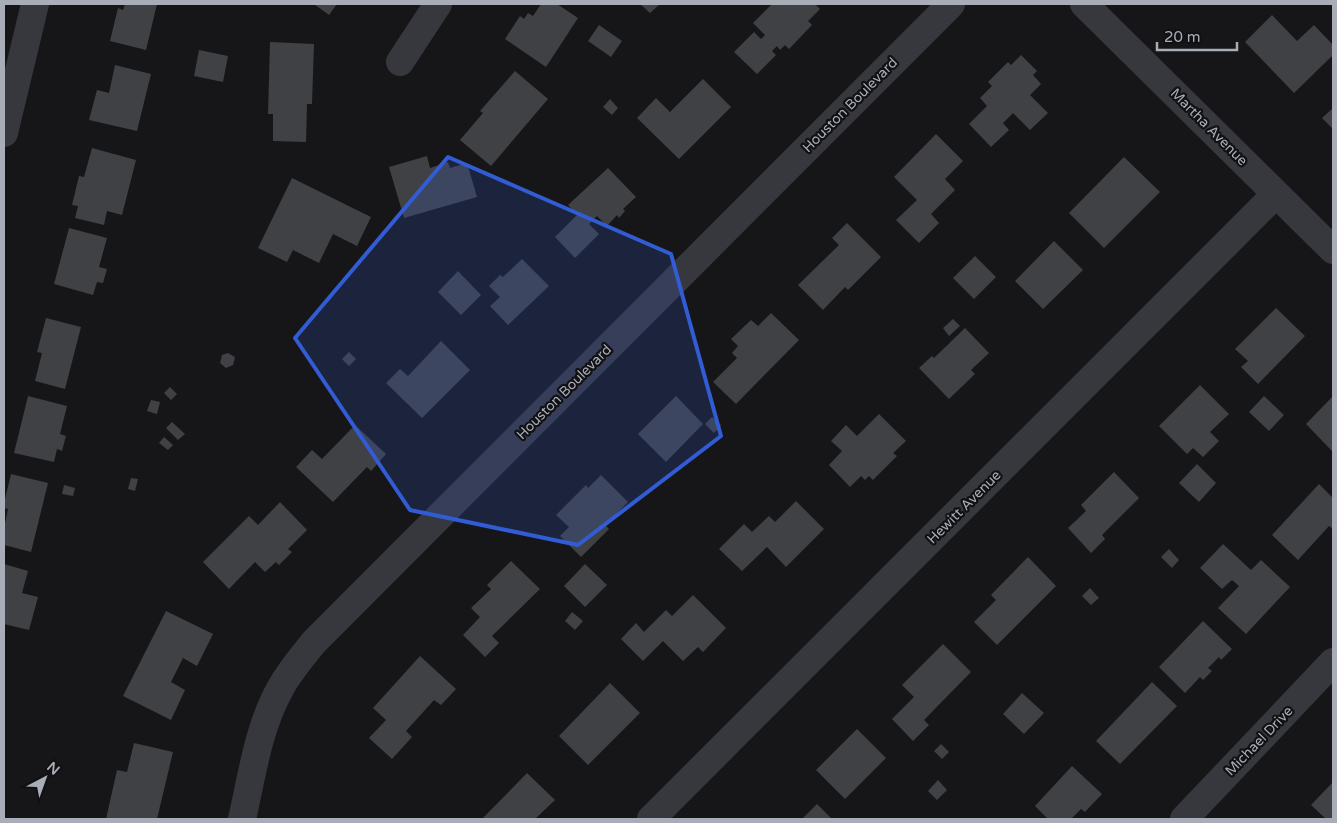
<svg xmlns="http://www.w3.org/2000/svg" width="1337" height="823" viewBox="0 0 1337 823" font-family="'Varela Round',sans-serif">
  <rect width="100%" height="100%" fill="#161618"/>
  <path fill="#404145" d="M125 4H157L146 50 110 41 118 8 123 10Z
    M314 4H337L329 15Z
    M541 4H557L578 18 546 67 505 39 520 16 524 19 528 13 533 16Z
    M640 4H660L650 13Z
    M772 4H815L820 9 808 21 812 25 789 49 785 45 780 50 777 46 772 51 776 55 757 74 734 52 754 32 761 39 765 35 753 23Z
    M1272 15 1297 41 1314 25 1333 45V55L1294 93 1245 42Z
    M599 25 622 41 611 57 588 41Z
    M270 42 314 44 312 104H307L306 142 273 141V114H268Z
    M199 50 228 56 223 82 194 76Z
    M1021 55 1037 71 1033 75 1041 84 1030 95 1048 113 1030 130 1013 113 1003 123 1009 130 991 147 969 124 987 106 980 98 992 86 988 82 1008 62 1011 65Z
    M115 65 151 74 137 131 89 120 97 90 109 93Z
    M515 71 548 99 491 166 460 140 483 113 480 111Z
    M703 79 731 107 679 159 637 118 656 98 670 112Z
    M610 99 618 108 612 115 603 107Z
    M1333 108V129L1322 118Z
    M936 134 963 161 945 179 955 190 931 214 939 223 919 243 896 220 917 200 894 177Z
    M92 148 136 160 122 215 107 211 104 225 75 218 78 206 72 205 79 176 84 177Z
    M427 156 430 168 448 162 450 168 467 163 477 197 404 218 389 167Z
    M1124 157 1160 192 1104 248 1069 213Z
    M608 168 636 197 623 209 625 211 619 218 617 215 607 226 597 216 589 224 599 234 575 258 555 237 577 215 568 205Z
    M292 178 371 217 357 246 333 234 319 263 293 250 287 262 258 248Z
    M847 223 881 257 848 290 845 287 823 310 798 285 839 245 832 238Z
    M69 228 107 238 99 267 107 269 103 283 97 282 93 295 54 284Z
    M1054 241 1083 270 1043 309 1015 281Z
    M975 256 996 277 974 299 953 278Z
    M522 259 549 286 508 325 490 306 500 297 489 286 500 275 503 277Z
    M458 271 481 295 461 315 438 292Z
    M1276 308 1305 336 1258 384 1241 367 1248 361 1235 349Z
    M771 313 799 340 736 404 713 382 737 358 732 353 738 346 731 339 751 320 758 326Z
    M46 318 81 327 65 389 35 381 42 353 37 352Z
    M953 319 960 326 949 336 943 328Z
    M965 328 989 353 971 370 975 374 949 399 919 368 932 356 934 358Z
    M441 341 470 370 422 418 386 383 400 369 408 376Z
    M349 352 356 359 349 366 342 359Z
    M228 353 235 357 233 365 226 368 220 363 222 355Z
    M1200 385 1229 414 1210 432 1219 441 1203 457 1193 448 1187 454 1159 426Z
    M170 387 177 394 171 400 164 393Z
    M28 396 67 406 60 434 66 436 62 451 57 449 54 462 14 453Z
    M676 396 703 424 666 462 638 434Z
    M1264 396 1284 415 1269 431 1249 412Z
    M1333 396V450L1332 451 1306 424Z
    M151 400 160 402 157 414 147 411Z
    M879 414 906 441 893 453 897 456 873 480 869 476 865 480 861 476 850 487 829 465 842 451 831 441 846 425 857 436Z
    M712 417 721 425 714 433 705 424Z
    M172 422 185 434 178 440 166 428Z
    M355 425 386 454 371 471 367 467 333 502 296 467 312 450 322 459Z
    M164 437 173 445 168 450 159 443Z
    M1197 464 1216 483 1199 502 1179 483Z
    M1114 472 1139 498 1102 535 1105 539 1091 553 1068 528 1086 511 1081 505Z
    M11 474 48 483 31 552 4 545V528L8 509 4 508V503Z
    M601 475 628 502 605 525 609 529 581 557 560 536 569 527 556 515 586 485 588 488Z
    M131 478 138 479 135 491 128 489Z
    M1319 484 1333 498V529L1329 526 1298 560 1272 535Z
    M64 485 75 488 73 496 62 494Z
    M796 501 824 529 786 567 767 547 742 571 719 549 744 524 752 532 769 516 775 522Z
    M280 502 307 530 288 549 292 552 279 565 276 562 265 572 255 562 229 589 203 562 249 516 258 525Z
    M1223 544 1251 570 1261 560 1290 587 1246 634 1218 608 1239 586 1232 580 1222 589 1200 568Z
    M1169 549 1179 560 1172 568 1161 557Z
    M1028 557 1056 586 997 645 974 622 996 600 991 595Z
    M511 561 540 589 492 636 499 643 485 657 463 635 480 617 471 608 491 589 487 585Z
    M4 564 28 571 22 593 38 597 29 630 4 624Z
    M585 564 607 585 585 607 564 586Z
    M1090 588 1099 598 1091 605 1082 596Z
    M693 595 726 628 703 652 698 647 683 661 663 641 643 661 621 639 636 623 644 632 666 610 672 616Z
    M166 611 213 634 197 666 183 658 171 682 185 690 171 720 123 696Z
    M572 612 583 621 575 630 565 621Z
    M1203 621 1232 649 1221 660 1219 657 1208 668 1212 671 1203 680 1200 677 1185 693 1159 667Z
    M943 644 971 672 924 720 929 725 913 741 892 719 914 697 902 685Z
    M420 656 456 689 441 705 434 700 406 731 412 737 392 759 369 738 386 720 373 708Z
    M1152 682 1177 706 1120 764 1096 741Z
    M610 683 640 713 588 765 559 736Z
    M1022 693 1044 713 1024 734 1003 714Z
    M857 729 886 758 845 799 816 770Z
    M134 743 173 752 157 819H106L117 770 127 772Z
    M941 744 949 752 942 759 934 751Z
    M1072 766 1102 794 1085 812 1081 809 1071 819H1048L1035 806Z
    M527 773 555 800 535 819H482Z
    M938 780 947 790 937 800 928 791Z
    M1333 782V819H1326L1311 805Z
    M817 804 832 819H802Z"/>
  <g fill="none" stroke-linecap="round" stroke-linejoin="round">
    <path stroke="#37383d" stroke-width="28" d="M1084 4 1333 250
      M400 62 438 4
      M4 133 35 4
      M242 819C252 776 258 728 280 689 289 672 302 657 314 642L951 4
      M651 819 1276 194
      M1184 819 1333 662"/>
  </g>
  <path fill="#325cd3" fill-opacity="0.2" stroke="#325cd3" stroke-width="4" stroke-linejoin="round" d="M448 157 671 254 721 436 578 545 410 510 295 338Z"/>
  <g text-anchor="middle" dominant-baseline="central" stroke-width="4.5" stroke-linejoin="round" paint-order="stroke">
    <g font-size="14" fill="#a8adb8" stroke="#111113">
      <text transform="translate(850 105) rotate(-45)">Houston Boulevard</text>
      <text transform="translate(1209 127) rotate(45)">Martha Avenue</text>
      <text transform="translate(564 392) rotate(-45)">Houston Boulevard</text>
      <text transform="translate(964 507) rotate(-45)">Hewitt Avenue</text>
      <text transform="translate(1259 741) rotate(-46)">Michael Drive</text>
    </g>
  </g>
  <rect width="1337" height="823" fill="none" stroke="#a8adb8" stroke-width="10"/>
  <g transform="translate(45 778) rotate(41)" stroke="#111113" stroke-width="4" paint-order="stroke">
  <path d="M0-4L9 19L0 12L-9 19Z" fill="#a8adb8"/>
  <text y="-8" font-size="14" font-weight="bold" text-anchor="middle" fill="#a8adb8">N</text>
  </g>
  <path d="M1157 42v8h80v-8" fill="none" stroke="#a8adb8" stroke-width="2.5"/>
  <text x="1164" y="42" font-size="15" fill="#a8adb8" stroke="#111113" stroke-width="4" paint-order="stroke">20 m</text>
</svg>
